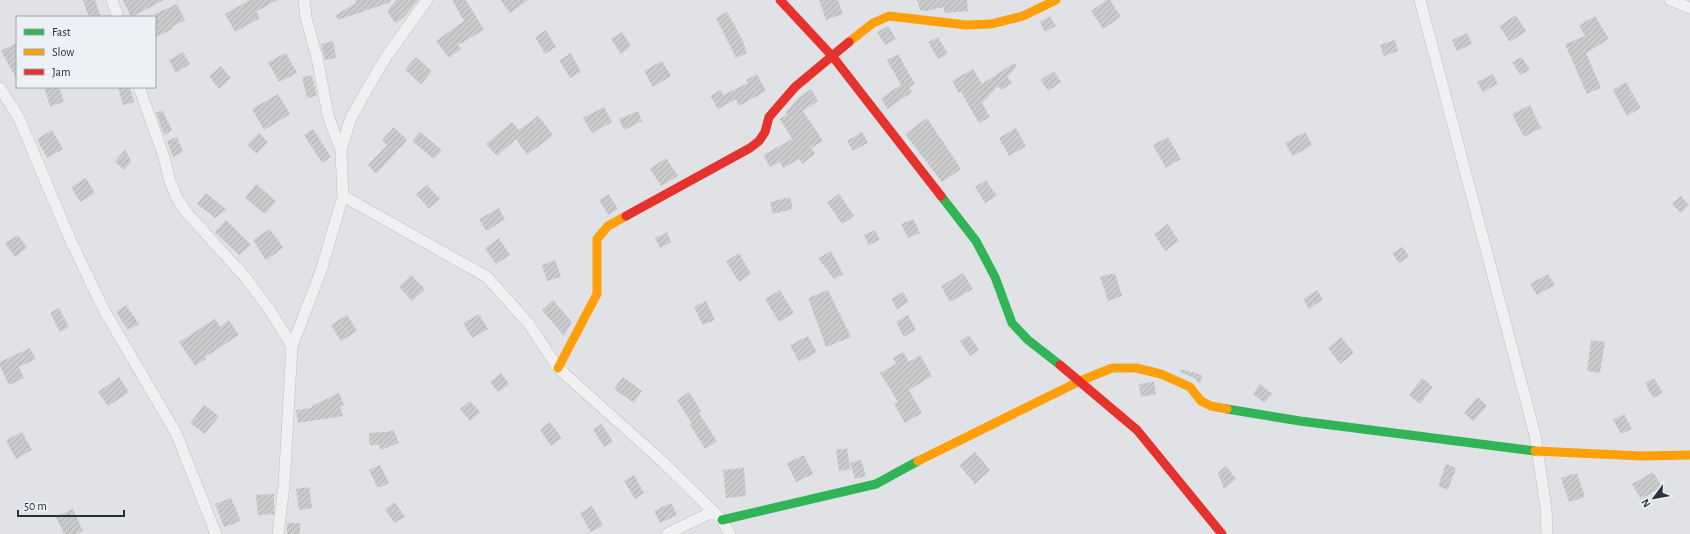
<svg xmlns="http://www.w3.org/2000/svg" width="1690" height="534" viewBox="0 0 1690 534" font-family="'Alegreya Sans',sans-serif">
  <defs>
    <pattern id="building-hatch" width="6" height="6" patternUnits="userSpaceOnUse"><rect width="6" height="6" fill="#c9cbcd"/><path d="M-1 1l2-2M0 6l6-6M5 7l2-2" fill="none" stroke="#adafb1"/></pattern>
  </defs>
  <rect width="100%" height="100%" fill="#e0e2e5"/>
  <path fill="url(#building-hatch)" d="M83 0H95L101 17H89Z
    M123 0H164L131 17Z
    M250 0H277L256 12 260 18 235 32 225 14Z
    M355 0H390L391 2 338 20 336 15 356 3Z
    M396 0H418L403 18 395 23 387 11Z
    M452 0H466L484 30 458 45 461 49 449 58 436 41 464 21Z
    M501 0H528L510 13Z
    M819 0H838L843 14 826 20Z
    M917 0H967L968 11 944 13V7L926 11 920 10Z
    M1107 0H1110L1121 17 1103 29 1091 11Z
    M177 4 185 20 172 27 173 29 155 37V14Z
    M727 12 742 39 747 53 736 58 716 18Z
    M1516 15 1526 31 1510 42 1499 26Z
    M1050 16 1056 26 1045 32 1040 22Z
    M1595 16 1609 39 1586 53 1601 88 1587 94 1565 44 1585 36 1579 25Z
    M888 26 896 39 885 45 877 32Z
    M546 30 556 47 545 54 535 37Z
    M622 32 631 46 621 54 611 39Z
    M1467 33 1472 44 1457 51 1452 40Z
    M938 37 948 54 938 59 928 42Z
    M1395 40 1398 51 1384 56 1380 45Z
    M333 41 336 58 325 60 321 44Z
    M17 43V80L1 51Z
    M183 52 190 64 176 73 169 60Z
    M286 53 297 73 279 82 268 62Z
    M571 53 581 72 570 78 559 60Z
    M898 54 915 84 909 87 912 92 887 109 881 98 901 85 887 60Z
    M416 57 432 71 421 84 405 70Z
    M1522 57 1530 70 1520 75 1512 62Z
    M662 61 671 76 653 87 644 71Z
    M1014 63 1017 66 1007 77 1012 83 1001 90 998 86 982 103 990 117 979 123 961 92 959 93 952 81 973 69 982 84Z
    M221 66 231 78 219 89 209 76Z
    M1054 71 1061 82 1048 91 1041 80Z
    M757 74 766 91 739 106 736 99 718 109 710 96 721 90 723 95 748 83 746 80Z
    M1493 74 1498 84 1483 92 1477 82Z
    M312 75 317 96 307 98 302 77Z
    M1626 82 1641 108 1627 116 1613 90Z
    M44 87H59L64 102 50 106Z
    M118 87H130L134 102 123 105Z
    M811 89 818 101 803 111 823 141 811 148 815 154 802 164 799 159 783 168 780 162 770 167 763 155 792 139 780 119 787 114 786 112 798 98Z
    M278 94 290 114 264 130 252 109Z
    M1530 105 1541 128 1524 137 1512 114Z
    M604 107 612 122 592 133 583 118Z
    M162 110 172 130 164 135 156 113Z
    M638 111 642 121 624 130 619 119Z
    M538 116 553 135 527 155 516 139 497 156 486 144 512 122 519 130Z
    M927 118 961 169 942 182 905 134Z
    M394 127 407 140 376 174 368 165 387 145 382 140Z
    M1016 128 1026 146 1009 156 999 138Z
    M313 129 331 157 322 163 304 135Z
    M52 130 63 149 47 158 37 139Z
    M420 132 442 150 434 159 412 141Z
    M862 132 868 143 853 151 847 141Z
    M1305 132 1312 145 1293 156 1285 143Z
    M259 133 268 142 257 154 247 145Z
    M177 137 183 152 173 157 167 141Z
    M1168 137 1181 159 1166 168 1153 145Z
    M125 149 131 161 124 170 115 162Z
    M666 158 678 176 661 186 650 169Z
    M86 178 95 193 80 202 71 187Z
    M986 180 997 196 985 203 975 187Z
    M256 184 276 201 265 214 245 198Z
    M427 185 440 199 429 209 416 194Z
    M206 193 227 210 215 218 197 204Z
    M609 194 618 209 608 215 599 200Z
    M839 194 854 216 842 224 827 202Z
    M1681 196 1689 205 1681 213 1672 204Z
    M790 197 793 209 773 214 770 202Z
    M499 208 505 220 486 231 479 219Z
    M913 219 920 233 908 238 901 224Z
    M226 220 251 245 239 255 215 232Z
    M1168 224 1179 241 1165 251 1154 234Z
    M270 229 283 248 266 260 253 240Z
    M875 230 880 240 869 245 864 235Z
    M667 232 671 242 660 248 655 238Z
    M18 235 27 248 15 257 5 243Z
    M499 238 510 255 496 264 485 248Z
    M1403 247 1409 257 1399 263 1392 253Z
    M831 251 843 274 834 279 818 258Z
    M739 253 751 274 739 282 726 261Z
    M555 260 561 277 547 281 542 265Z
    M963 273 973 289 950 302 941 286Z
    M1115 273 1122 296 1108 301 1100 277Z
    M1548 274 1555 285 1537 295 1530 284Z
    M411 275 425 289 412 301 399 287Z
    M780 290 794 313 779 322 765 299Z
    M828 290 851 337 826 347 808 298Z
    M1317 290 1323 299 1309 309 1303 299Z
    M903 292 909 302 897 309 891 299Z
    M553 300 572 322 564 336 542 310Z
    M706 301 715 320 703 325 694 307Z
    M126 305 139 324 128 330 116 312Z
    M59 308 69 327 60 332 50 313Z
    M479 314 488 329 472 338 463 323Z
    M347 315 357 331 341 341 331 325Z
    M908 315 916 330 904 337 896 322Z
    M215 319 220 327 229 320 239 335 205 357 206 359 195 366 179 342Z
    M969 335 979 350 970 356 960 341Z
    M808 336 817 352 799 362 790 345Z
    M1341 337 1354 353 1340 364 1328 348Z
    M1591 340 1605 342 1600 373 1587 371Z
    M30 348 36 359 19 367 24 378 9 385 0 366V362Z
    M903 352 909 362 920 355 932 376 909 390 922 413 905 423 894 404 898 402 880 373 896 364 893 358Z
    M1181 369 1202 375 1200 384 1194 378 1180 372Z
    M501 373 509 384 498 392 490 382Z
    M119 377 129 392 108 406 98 392Z
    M623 377 642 391 634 403 614 389Z
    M1422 378 1433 387 1420 404 1409 395Z
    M1654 378 1663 393 1653 398 1645 383Z
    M1152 382H1154L1156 394 1141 397 1139 384Z
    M1260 384 1272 394 1264 403 1253 394Z
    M689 392 701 411 699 413 717 441 705 449 690 425 692 424 677 400Z
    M339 393 344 405 340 407 343 416 298 423 296 410 312 408V406Z
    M1478 397 1487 406 1473 421 1464 413Z
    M470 401 480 412 470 421 460 409Z
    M204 405 219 416 205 434 190 423Z
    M1624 414 1632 429 1621 434 1613 420Z
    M550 422 562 438 551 446 540 430Z
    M602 424 613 442 604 447 593 429Z
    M394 430 399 443 381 450 379 445H369V433L387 432Z
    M22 432 32 450 16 459 6 440Z
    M847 448 850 469 839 471 836 450Z
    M975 452 990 470 975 484 959 465Z
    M804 455 813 474 796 482 787 463Z
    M861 460 866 476 855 479 850 463Z
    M1446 464 1456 468 1448 490 1438 486Z
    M380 465 389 483 381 487H377L369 470Z
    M1226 466 1236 479 1224 489 1218 473Z
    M744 468 746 496 726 498 723 470Z
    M1653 472 1662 487 1641 499 1632 484Z
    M1577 473 1585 497 1569 502 1561 478Z
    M634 475 644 493 635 499 624 481Z
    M309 487 312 508 299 510 296 489Z
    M274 494V514L258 515 256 495Z
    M231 498 241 521 224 527 215 504Z
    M395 502 405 517 394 523 385 509Z
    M671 503 677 515 660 523 654 511Z
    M592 506 603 525 591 532 580 513Z
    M73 509 83 531 76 534H64L56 517Z
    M287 523H300V534H287Z"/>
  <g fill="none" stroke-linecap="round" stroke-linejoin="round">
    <defs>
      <path id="street" d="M112 0 118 17
        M304 0 306 18 317 57 328 115 341 151
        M1420 0 1535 435 1546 508 1547 534
        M1670 0 1690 8
        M139 87 164 157 170 182 178 200 187 213 246 278 269 309 292 346
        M0 88 18 116 70 239 104 310 176 433 216 534
        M343 196 487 277 529 324 558 368 663 462 722 520 730 534
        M278 534 284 486 292 346 321 271 343 196 341 151 350 120 362 98 386 57 427 0
        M667 534 712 512"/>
    </defs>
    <use href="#street" stroke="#bec0c3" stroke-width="12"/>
    <use href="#street" stroke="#f0f0f2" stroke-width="11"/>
    <path stroke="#30b455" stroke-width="9" d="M941 196 976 241 995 277 1012 323 1028 340 1060 365
      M1227 409 1300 421 1535 451
      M722 520 876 484 918 461"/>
    <path stroke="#ff9f0a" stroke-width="9" d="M849 42 873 23 889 16 966 25 991 24 1023 16 1056 0
      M558 368 597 294V239L608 226 626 216
      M1535 451 1642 456 1690 455
      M918 461 1080 381 1112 368H1136L1161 374 1190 387 1201 401 1211 406 1227 409"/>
    <path stroke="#e5322d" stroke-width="9" d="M780 0 833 57 941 196
      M626 216 750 148 759 141 765 132 769 117 795 87 849 42
      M1060 365 1137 430 1222 534"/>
  </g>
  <rect x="16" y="16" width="140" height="72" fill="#edf1f5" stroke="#9ea4ab"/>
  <rect x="24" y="29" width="20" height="6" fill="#30b455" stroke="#9ea4ab"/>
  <text x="52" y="36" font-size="12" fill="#28313d">Fast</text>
  <rect x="24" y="49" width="20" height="6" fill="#ff9f0a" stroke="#9ea4ab"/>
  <text x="52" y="56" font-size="12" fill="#28313d">Slow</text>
  <rect x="24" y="69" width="20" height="6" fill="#e5322d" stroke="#9ea4ab"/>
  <text x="52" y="76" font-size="12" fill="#28313d">Jam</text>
  <g transform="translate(1654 498) rotate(238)" stroke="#edf1f5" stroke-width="3" paint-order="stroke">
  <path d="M0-3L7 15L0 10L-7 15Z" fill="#28313d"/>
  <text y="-6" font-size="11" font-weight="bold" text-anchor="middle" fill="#28313d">N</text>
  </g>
  <path d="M18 510v6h106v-6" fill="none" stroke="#28313d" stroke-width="2"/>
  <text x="24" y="510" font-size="12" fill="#28313d" stroke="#edf1f5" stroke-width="3" paint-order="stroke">50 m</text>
</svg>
